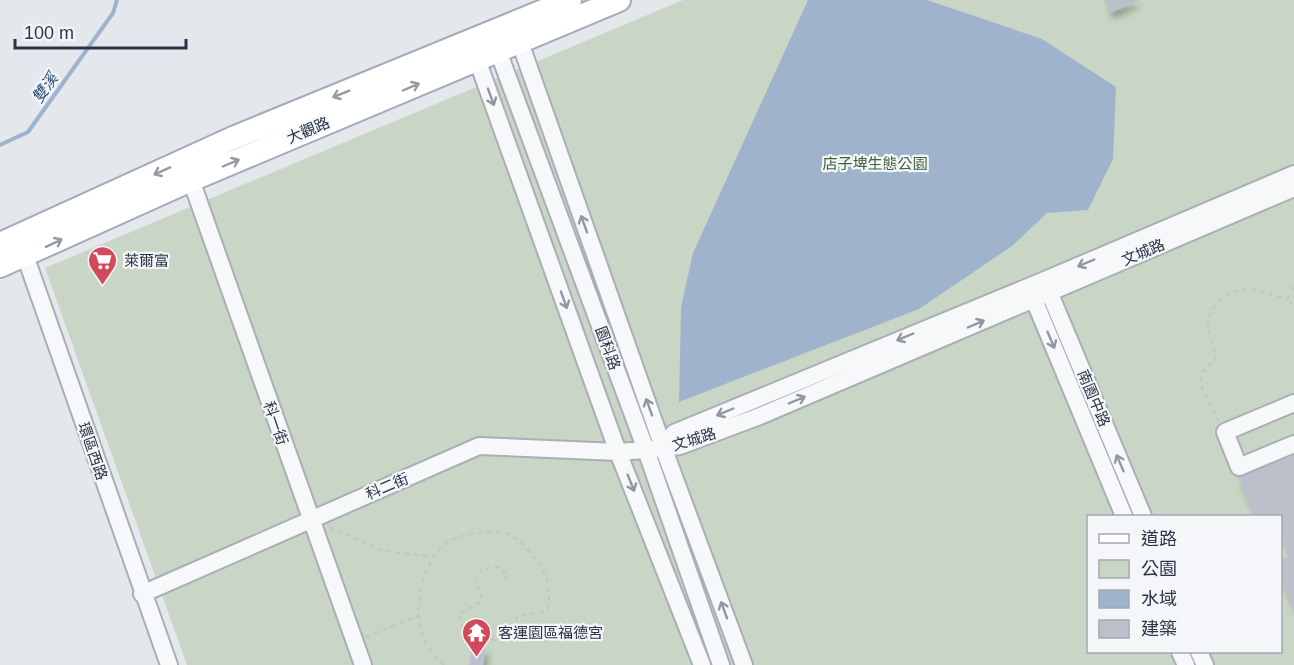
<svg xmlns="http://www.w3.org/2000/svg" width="1294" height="665" viewBox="0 0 1294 665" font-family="Arial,'Noto Sans TC',sans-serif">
  <defs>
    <filter id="shadow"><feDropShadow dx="3.5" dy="6" stdDeviation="3" flood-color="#0004"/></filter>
  </defs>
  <rect width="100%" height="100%" fill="#e4e7ec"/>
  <path fill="#c9d6c5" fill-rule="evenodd" d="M683 0H1294V665H187L45 268ZM1088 516H1280V652H1088Z"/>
  <path fill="#9fb4cc" d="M808 0H927L1042 39 1116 87 1113 159 1088 210 1047 213 1012 246 919 309 679 402 681 307 693 253Z"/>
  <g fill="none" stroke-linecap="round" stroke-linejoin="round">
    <path stroke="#9fb4cc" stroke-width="4" d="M0 145 28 132 113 13 117 0"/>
  </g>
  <path fill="#bbc0ca" filter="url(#shadow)" d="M1104 0H1140L1110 13Z
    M1294 455V611L1281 579V559L1290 556 1281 534V516H1254L1238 477Z
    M472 647 486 649 483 665H469Z"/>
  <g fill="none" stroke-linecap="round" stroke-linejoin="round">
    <defs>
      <path id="minor" d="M516 31 663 447 744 665
        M494 40 646 450 721 665
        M474 51 618 452 702 665
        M191 180 363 665
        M21 244 169 665
        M1045 282 1143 516
        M1030 290 1124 516
        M1294 403 1225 432 1239 467 1294 444
        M663 447 674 433 1045 280 1294 174
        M142 594 479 446 618 452 646 450 680 446 760 416 1294 188
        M1180 652 1186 665
        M1199 652 1205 665"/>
      <path id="major" d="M0 244 233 138 570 0
        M0 266 191 180 619 0"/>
    </defs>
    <use href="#minor" stroke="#a9aeb7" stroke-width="20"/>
    <use href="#major" stroke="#a3abb8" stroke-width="26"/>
    <path stroke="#c2c5cb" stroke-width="2" stroke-dasharray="4.5 4.5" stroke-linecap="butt" d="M1294 287 1287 300 1294 305
      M1219 422 1201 385V373L1216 359C1215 347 1207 336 1208 323 1208 315 1213 308 1218 303 1238 280 1264 291 1287 300
      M329 527 384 551 435 557
      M366 637 419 615
      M444 665C439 659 430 652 426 644 412 613 418 571 443 546 454 534 488 530 504 533 514 535 526 547 532 555 548 574 551 586 548 610L517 617 510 634 501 642 464 631 458 615 482 601 476 578 482 569 499 567 508 576 499 580"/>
    <use href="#minor" stroke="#f7f8fa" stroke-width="16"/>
    <use href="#major" stroke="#fff" stroke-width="22"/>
  </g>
  <defs><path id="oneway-shaft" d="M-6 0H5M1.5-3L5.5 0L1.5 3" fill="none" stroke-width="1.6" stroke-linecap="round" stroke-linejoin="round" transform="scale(1.5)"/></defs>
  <g stroke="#959aa2">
    <use href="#oneway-shaft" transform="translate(411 87) rotate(-23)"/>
    <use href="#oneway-shaft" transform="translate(341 94) rotate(158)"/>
    <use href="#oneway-shaft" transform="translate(231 163) rotate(-23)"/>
    <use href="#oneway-shaft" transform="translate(162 171) rotate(156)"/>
    <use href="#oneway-shaft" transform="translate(54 243) rotate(-25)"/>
  </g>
  <g stroke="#9196a0">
    <use href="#oneway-shaft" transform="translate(491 97) rotate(70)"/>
    <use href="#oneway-shaft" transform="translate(584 224) rotate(-110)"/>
    <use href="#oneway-shaft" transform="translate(1086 263) rotate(157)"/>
    <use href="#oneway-shaft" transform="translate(564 300) rotate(70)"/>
    <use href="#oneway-shaft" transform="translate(976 324) rotate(-23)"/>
    <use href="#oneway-shaft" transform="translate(905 337) rotate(157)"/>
    <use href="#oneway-shaft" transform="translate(1051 340) rotate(67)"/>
    <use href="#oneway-shaft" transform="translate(797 400) rotate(-23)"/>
    <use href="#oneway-shaft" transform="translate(649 407) rotate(-110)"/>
    <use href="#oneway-shaft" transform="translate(725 412) rotate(157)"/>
    <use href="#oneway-shaft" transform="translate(1120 463) rotate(-113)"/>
    <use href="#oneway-shaft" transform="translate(631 483) rotate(68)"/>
    <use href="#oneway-shaft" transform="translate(724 610) rotate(-110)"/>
  </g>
  <defs>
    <symbol id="supermarket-pin" viewBox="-11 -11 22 30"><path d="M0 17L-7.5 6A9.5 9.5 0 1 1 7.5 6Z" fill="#d1495b" stroke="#f4f6f9"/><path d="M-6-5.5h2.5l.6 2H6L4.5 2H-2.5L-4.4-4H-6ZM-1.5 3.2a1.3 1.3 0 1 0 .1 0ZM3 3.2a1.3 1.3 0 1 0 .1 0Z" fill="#fff"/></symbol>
    <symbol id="temple-pin" viewBox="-11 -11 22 30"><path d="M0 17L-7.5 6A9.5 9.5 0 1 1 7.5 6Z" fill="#d1495b" stroke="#f4f6f9"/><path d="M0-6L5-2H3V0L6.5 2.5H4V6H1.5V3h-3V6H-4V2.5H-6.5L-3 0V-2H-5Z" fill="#fff"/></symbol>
  </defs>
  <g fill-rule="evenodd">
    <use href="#supermarket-pin" x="86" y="244" width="33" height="45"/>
    <use href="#temple-pin" x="460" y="616" width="33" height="45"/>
  </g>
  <g text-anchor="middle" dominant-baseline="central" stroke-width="4.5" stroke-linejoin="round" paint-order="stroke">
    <g font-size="15" fill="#2b3445" stroke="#f4f6f9">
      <text transform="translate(308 130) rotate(-23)">大觀路</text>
      <text transform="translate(1143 252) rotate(-23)">文城路</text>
      <text transform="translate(608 348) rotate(70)">園科路</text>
      <text transform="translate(1094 398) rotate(67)">南園中路</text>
      <text transform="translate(276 423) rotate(71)">科一街</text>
      <text transform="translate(694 439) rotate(-17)">文城路</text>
      <text transform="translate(93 451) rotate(71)">環區西路</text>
      <text transform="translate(387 486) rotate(-23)">科二街</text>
    </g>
    <g font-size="15" fill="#3f6138" stroke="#f4f6f9">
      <text x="875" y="163">店子埤生態公園</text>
    </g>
    <g font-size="15" fill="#2b3445" stroke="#f4f6f9" text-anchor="start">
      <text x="124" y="260">萊爾富</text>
      <text x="498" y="632">客運園區福德宮</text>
    </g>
    <g font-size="16" font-style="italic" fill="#34527a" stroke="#f4f6f9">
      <text transform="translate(45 88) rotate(-55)">雙溪</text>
    </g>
  </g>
  <rect x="1087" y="515" width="195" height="138" fill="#f4f6f9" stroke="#a4a8b1" stroke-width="1.5"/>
  <rect x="1099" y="534" width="30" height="9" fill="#ffffff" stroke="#a4a8b1" stroke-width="1.5"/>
  <text x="1141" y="545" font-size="18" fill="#2b3445">道路</text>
  <rect x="1099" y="560" width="30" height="18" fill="#c9d6c5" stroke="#a4a8b1" stroke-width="1.5"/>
  <text x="1141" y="575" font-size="18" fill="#2b3445">公園</text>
  <rect x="1099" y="590" width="30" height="18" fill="#9fb4cc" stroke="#a4a8b1" stroke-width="1.5"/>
  <text x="1141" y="605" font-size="18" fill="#2b3445">水域</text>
  <rect x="1099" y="620" width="30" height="18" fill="#bbc0ca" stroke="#a4a8b1" stroke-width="1.5"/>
  <text x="1141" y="635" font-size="18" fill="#2b3445">建築</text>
  <path d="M15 39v9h171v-9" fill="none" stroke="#2b3445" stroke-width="3"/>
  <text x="24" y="39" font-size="18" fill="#2b3445" stroke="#f4f6f9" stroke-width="4.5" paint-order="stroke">100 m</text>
</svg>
